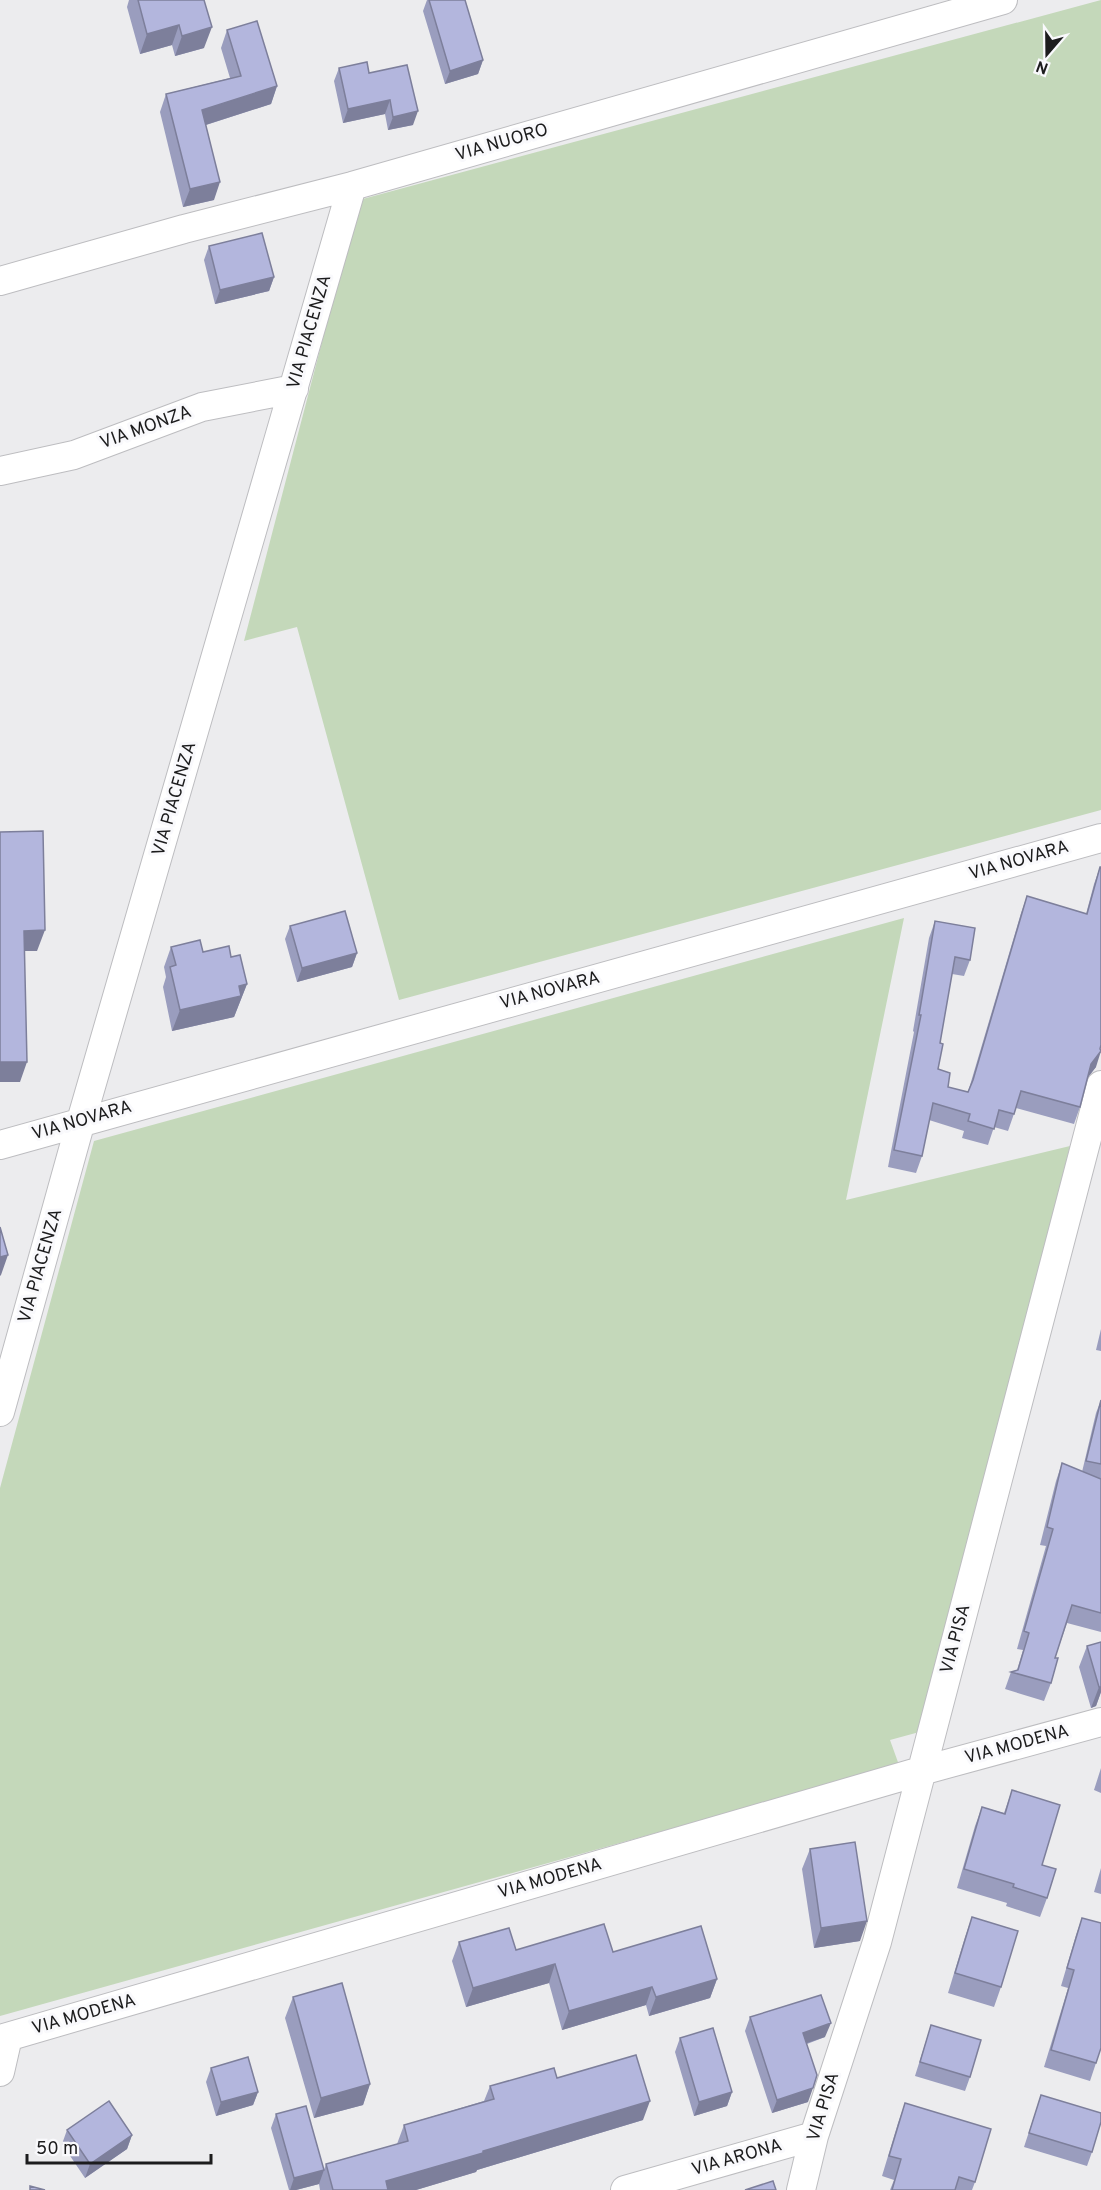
<svg xmlns="http://www.w3.org/2000/svg" width="1101" height="2190" viewBox="0 0 1101 2190" font-family="Overpass,sans-serif">
  <rect width="100%" height="100%" fill="#ececee"/>
  <path fill="#c4d8ba" d="M1101 0V810L399 1000 297 627 244 641 359 200Z
    M904 918 846 1200 1070 1146 923 1731 890 1740 899 1765 0 2016V1488L94 1141Z"/>
  <g fill="none" stroke-linecap="round" stroke-linejoin="round">
    <defs>
      <path id="minor" d="M0 281 184 229 352 186 1003 0
        M0 471 74 455 202 407 294 389
        M0 1145 1101 838
        M0 1412 81 1121 352 186
        M0 2039 921 1771 1101 1722
        M0 2072 8 2037
        M625 2190 814 2136
        M801 2190 814 2136 877 1942 1101 1085"/>
    </defs>
    <use href="#minor" stroke="#bdbdc0" stroke-width="30"/>
    <use href="#minor" stroke="#fff" stroke-width="28"/>
  </g>
  <path fill="#9a9dbe" d="M129 0H204V48L175 56 172 45 140 54 127 7Z
    M427 0H465L483 60 478 74 445 84 423 11Z
    M227 30 277 86 271 104 206 125 214 200 183 207 160 112 166 94 230 78 221 48Z
    M339 68 369 73 413 125 388 130 385 114 343 123 334 81Z
    M209 246 274 277 269 291 215 304 204 260Z
    M1100 867 1096 1067 1088 1077 1080 1107 1074 1124 1016 1108 1008 1131 994 1127 988 1145 962 1138 964 1131 929 1120 922 1156 916 1173 888 1167 914 1032 913 1031 929 938 935 921 970 960 964 976 952 974 940 1043 938 1069 948 1087 968 1092 1021 913 1027 896 1086 914 1094 884Z
    M290 926 357 953 352 967 297 982 285 939Z
    M171 947 231 957 247 984 234 1017 172 1031 163 987 166 977 164 967Z
    M1101 1329V1351L1096 1350Z
    M1101 1400V1479L1098 1478 1101 1479V1632L1067 1623 1055 1658 1051 1683 1044 1701 1005 1689 1011 1672 1017 1670 1023 1650 1017 1649 1046 1546 1040 1545 1056 1481 1062 1463 1082 1472 1096 1413Z
    M1101 1642V1692L1096 1706 1091 1708 1079 1667 1087 1646Z
    M1101 1768V1793L1094 1790Z
    M1012 1790 1042 1865 1047 1898 1040 1917 1006 1906 1007 1903 957 1888 975 1826 982 1807 1004 1813Z
    M810 1849 860 1941 814 1948 802 1869Z
    M1101 1868V1894L1094 1892Z
    M972 1917 1001 1987 994 2007 948 1993 965 1937Z
    M1082 1918 1096 2063 1090 2081 1044 2067 1068 1988 1061 1986 1076 1935Z
    M459 1942 516 1950 613 1952 717 1979 710 1998 649 2016 646 2005 562 2030 549 1983 466 2007 452 1961Z
    M293 1997 370 2084 363 2105 314 2118 285 2018Z
    M750 2017 825 2037 807 2044 808 2102 772 2113 745 2031Z
    M931 2025 970 2077 965 2091 915 2076Z
    M680 2038 732 2092 727 2106 694 2116 675 2052Z
    M211 2068 258 2092 253 2105 216 2116 206 2082Z
    M557 2078 643 2120 477 2170 476 2172 416 2190H320L319 2184 296 2190H289L271 2128 276 2114 324 2170 326 2164 397 2144 404 2125 484 2101 490 2086Z
    M1041 2095 1092 2152 1087 2166 1024 2147Z
    M905 2103 975 2182 972 2190H890L894 2180 882 2176 898 2123Z
    M67 2130 132 2135 127 2149 85 2178 62 2144Z"/>
  <path fill="#7d7f9b" d="M179 25 172 45 140 54 147 34Z
    M212 27 204 48 175 56 182 36Z
    M483 60 478 74 445 84 450 71Z
    M277 86 271 104 196 128 202 110Z
    M390 100 385 114 343 123 348 109Z
    M418 111 413 125 388 130 393 117Z
    M220 182 214 200 183 207 190 189Z
    M274 277 269 291 215 304 220 290Z
    M45 930 37 951H17L24 931Z
    M357 953 352 967 297 982 302 968Z
    M247 984 234 1017 172 1031 180 1010 239 986Z
    M1101 1051 1096 1067 1085 1081 1091 1064Z
    M0 1062H27L20 1082H0Z
    M8 1255 1 1275 0 1276V1257Z
    M1099 1687H1101V1692L1096 1706 1091 1708Z
    M867 1921 860 1941 814 1948 821 1928Z
    M555 1964 549 1983 466 2007 473 1988Z
    M717 1979 710 1998 649 2016 656 1997Z
    M652 1987 646 2005 562 2030 569 2011Z
    M831 2023 825 2037 798 2046 803 2033Z
    M370 2084 363 2105 314 2118 321 2098Z
    M813 2088 808 2102 772 2113 777 2100Z
    M258 2092 253 2105 216 2116 221 2102Z
    M732 2092 727 2106 694 2116 699 2102Z
    M650 2101 643 2120 477 2170 476 2172 416 2190H383L386 2181 483 2151Z
    M132 2135 127 2149 85 2178 90 2164Z
    M324 2170 319 2184 296 2190H290L294 2178Z"/>
  <path fill="#b3b6dd" stroke="#7d7f9b" stroke-width="1.5" d="M138 0H204L212 27 182 36 179 25 147 34Z
    M429 0H465L483 60 450 71Z
    M257 21 277 86 202 110 220 182 190 189 166 94 241 76 227 30Z
    M367 62 369 73 407 65 418 111 393 117 390 100 348 109 339 68Z
    M262 233 274 277 220 290 209 246Z
    M43 831 45 930 24 931 27 1062H0V832Z
    M1100 867H1101V1045L1100 1049 1101 1051 1091 1064 1080 1107 1021 1091 1014 1114 999 1110 994 1129 968 1121 970 1114 933 1103 922 1156 894 1150 921 1015H919L935 921 975 928 970 960 955 957 940 1043 943 1044 938 1069 950 1073 948 1087 968 1092 973 1080 1027 896 1087 914Z
    M345 911 357 953 302 968 290 926Z
    M200 940 203 952 229 946 231 957 240 955 247 984 239 986 241 996 180 1010 170 967 176 965 171 947Z
    M0 1227 8 1255 0 1257Z
    M1101 1400V1464L1086 1461Z
    M1062 1463 1101 1479V1613L1072 1605 1055 1658H1058L1051 1683 1011 1672 1018 1670 1029 1633 1024 1631 1053 1529 1047 1527Z
    M1101 1642V1687H1099L1087 1646Z
    M1012 1790 1060 1805 1042 1865 1056 1869 1047 1898 1013 1887 1014 1884 964 1869 982 1807 1005 1814Z
    M855 1842 867 1921 821 1928 810 1849Z
    M972 1917 1018 1931 1001 1987 955 1973Z
    M1082 1918 1101 1923V2048L1096 2063 1051 2050 1074 1970 1067 1968Z
    M604 1924 613 1952 701 1926 717 1979 656 1997 652 1987 569 2011 555 1964 473 1988 459 1942 509 1928 516 1950Z
    M342 1983 370 2084 321 2098 293 1997Z
    M821 1995 831 2023 803 2033 817 2075 813 2088 777 2100 750 2017Z
    M931 2025 981 2040 970 2077 920 2062Z
    M713 2028 732 2092 699 2102 680 2038Z
    M636 2055 650 2101 483 2151V2153L386 2181 388 2190H333L326 2164 408 2141 404 2125 494 2099 490 2086 554 2068 557 2078Z
    M248 2057 258 2092 221 2102 211 2068Z
    M1041 2095 1101 2113V2122L1092 2152 1029 2133Z
    M109 2101 132 2135 90 2164 67 2130Z
    M905 2103 991 2129 975 2182 959 2177 955 2190H892L901 2159 889 2156Z
    M306 2106 324 2170 294 2178 276 2114Z
    M773 2181 776 2190H745Z
    M30 2186 45 2190H30Z"/>
  <g text-anchor="middle" dominant-baseline="central" stroke-width="6" stroke-linejoin="round" paint-order="stroke">
    <g font-size="18" fill="#1c1c1d" stroke="#f9f9fc">
      <text transform="translate(502 143) rotate(-16)">VIA NUORO</text>
      <text transform="translate(310 332) rotate(-74)">VIA PIACENZA</text>
      <text transform="translate(146 428) rotate(-20)">VIA MONZA</text>
      <text transform="translate(175 799) rotate(-74)">VIA PIACENZA</text>
      <text transform="translate(1019 861) rotate(-16)">VIA NOVARA</text>
      <text transform="translate(550 991) rotate(-15)">VIA NOVARA</text>
      <text transform="translate(82 1121) rotate(-16)">VIA NOVARA</text>
      <text transform="translate(41 1266) rotate(-74)">VIA PIACENZA</text>
      <text transform="translate(956 1639) rotate(-75)">VIA PISA</text>
      <text transform="translate(1017 1745) rotate(-15)">VIA MODENA</text>
      <text transform="translate(550 1879) rotate(-16)">VIA MODENA</text>
      <text transform="translate(84 2015) rotate(-16)">VIA MODENA</text>
      <text transform="translate(824 2107) rotate(-73)">VIA PISA</text>
      <text transform="translate(737 2158) rotate(-16)">VIA ARONA</text>
    </g>
  </g>
  <g transform="translate(1047 54) rotate(200)" stroke="#f9f9fc" stroke-width="4.5" paint-order="stroke">
  <path d="M0-4.5L10 22L0 15L-10 22Z" fill="#1c1c1d"/>
  <text y="-9" font-size="16" font-weight="bold" text-anchor="middle" fill="#1c1c1d">N</text>
  </g>
  <path d="M27 2154v9h184v-9" fill="none" stroke="#1c1c1d" stroke-width="3"/>
  <text x="36" y="2154" font-size="18" fill="#1c1c1d" stroke="#f9f9fc" stroke-width="4.5" paint-order="stroke">50 m</text>
</svg>
